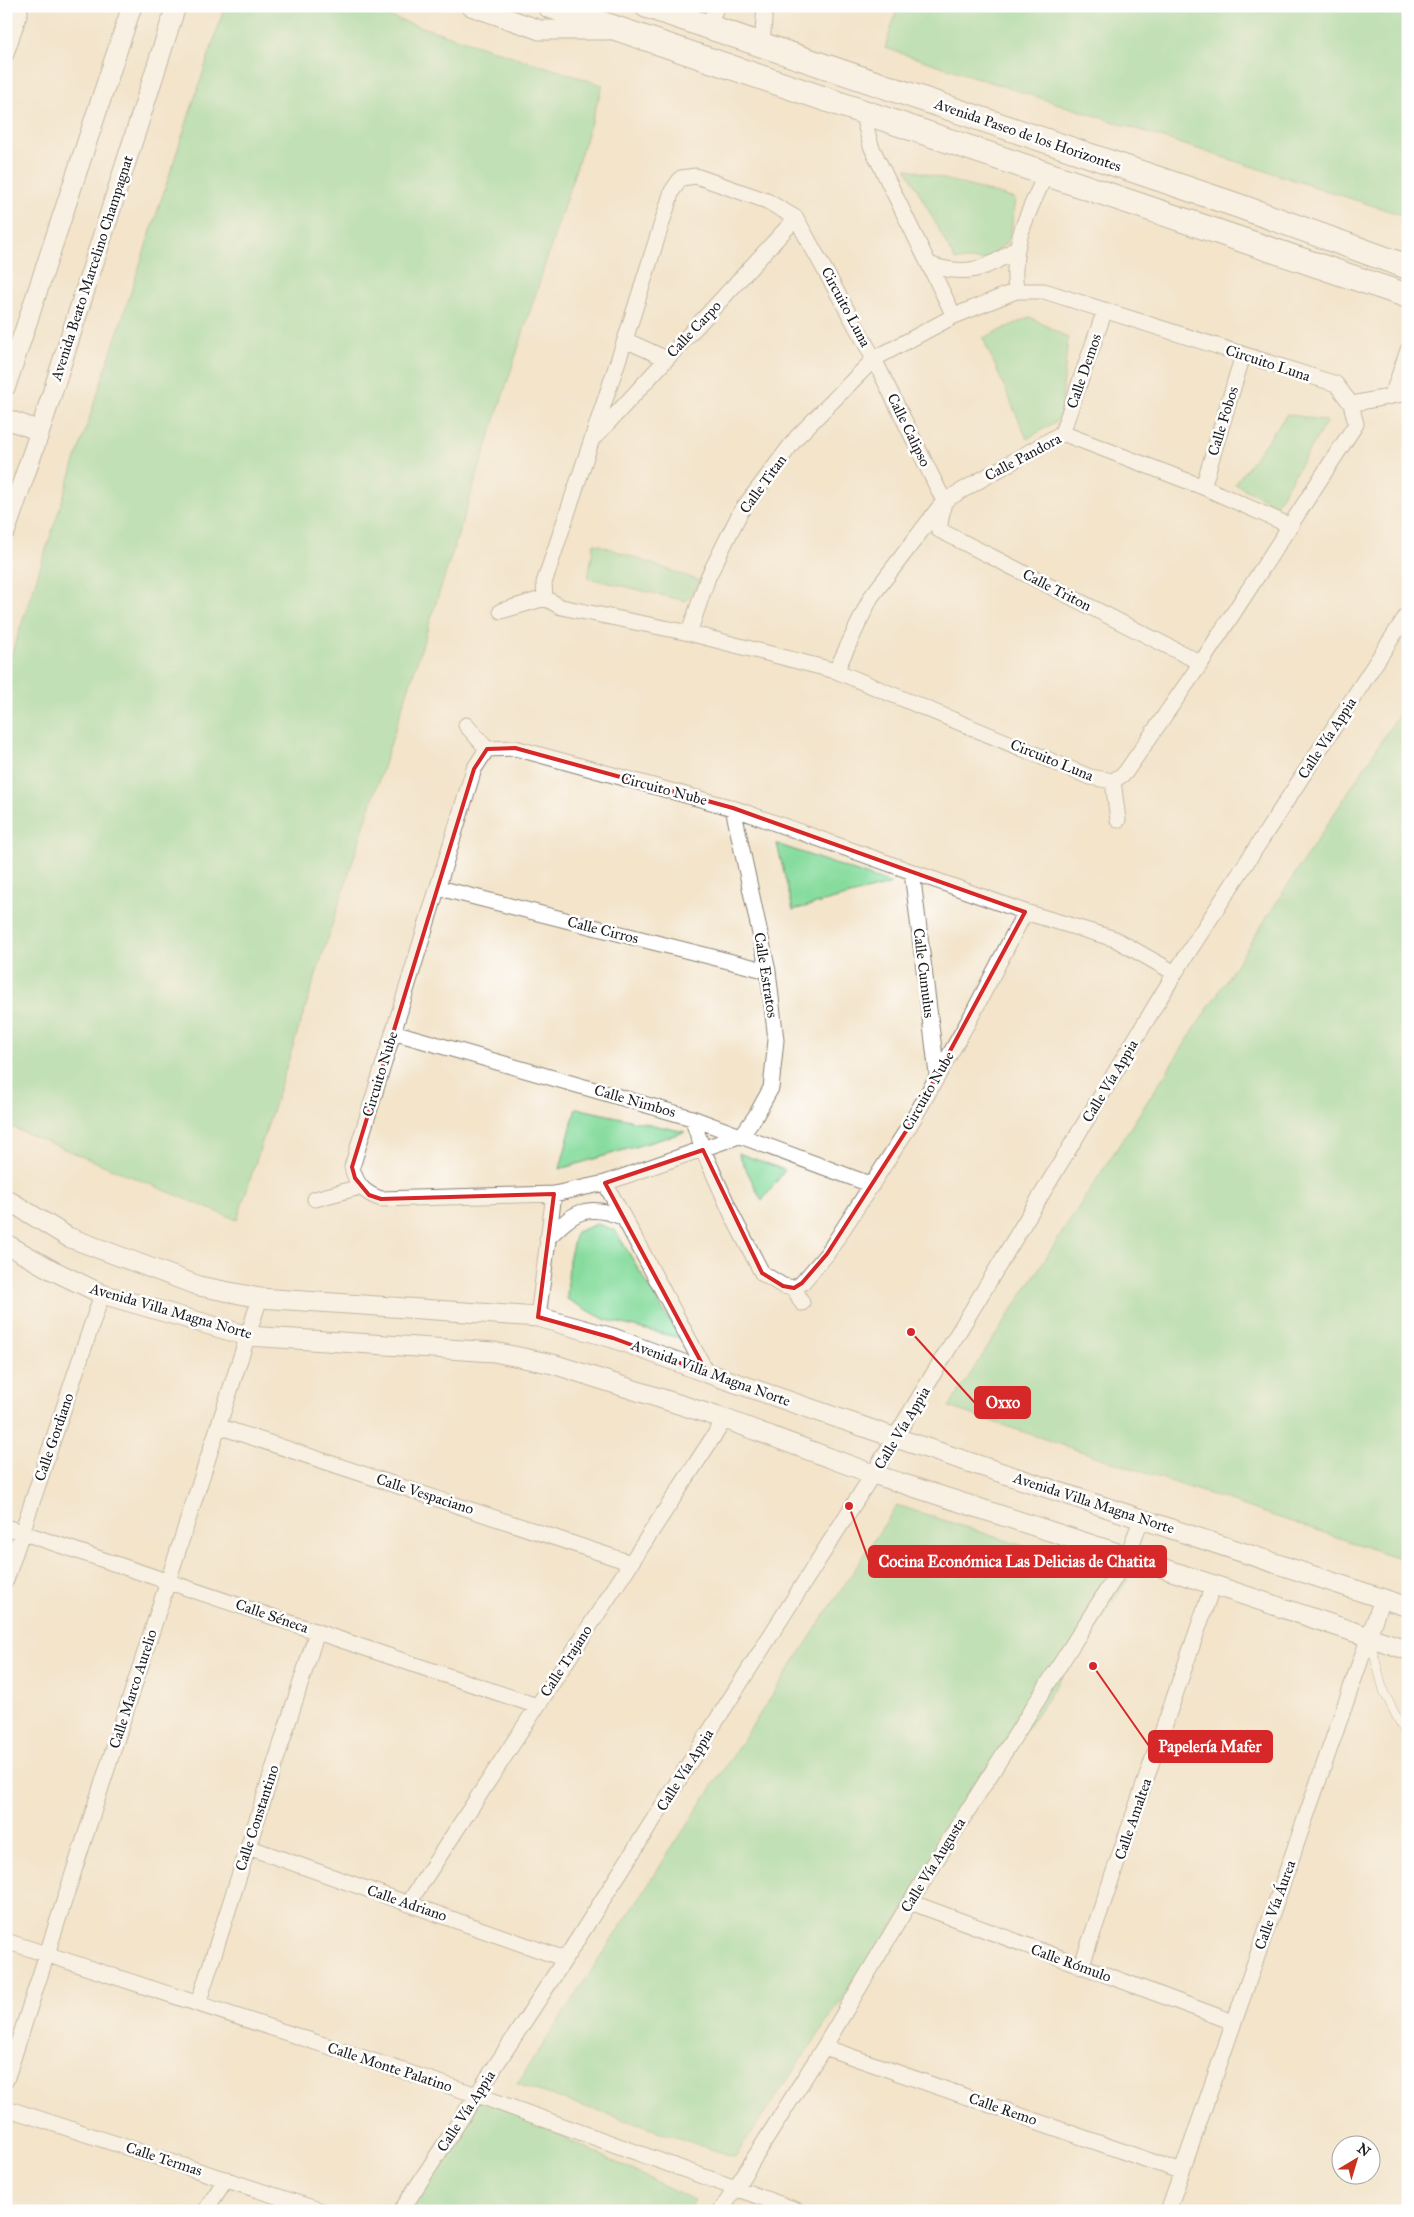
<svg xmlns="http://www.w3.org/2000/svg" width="1414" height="2217" viewBox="0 0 1414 2217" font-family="'IM FELL Great Primer',serif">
  <rect width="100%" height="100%" fill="#fff"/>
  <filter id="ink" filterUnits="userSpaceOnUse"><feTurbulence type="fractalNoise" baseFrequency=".02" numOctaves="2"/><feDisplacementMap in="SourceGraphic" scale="10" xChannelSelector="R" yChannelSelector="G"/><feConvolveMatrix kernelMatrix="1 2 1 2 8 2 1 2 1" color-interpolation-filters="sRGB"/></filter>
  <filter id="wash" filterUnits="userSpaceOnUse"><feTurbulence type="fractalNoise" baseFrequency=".0096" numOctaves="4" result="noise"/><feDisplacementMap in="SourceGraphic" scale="20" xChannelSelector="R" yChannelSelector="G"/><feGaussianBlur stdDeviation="1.12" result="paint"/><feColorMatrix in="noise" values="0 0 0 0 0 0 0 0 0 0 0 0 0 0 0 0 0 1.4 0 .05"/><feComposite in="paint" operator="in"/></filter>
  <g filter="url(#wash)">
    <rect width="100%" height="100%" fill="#f3e4ca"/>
    <path fill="#86db9d" stroke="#517c5c" d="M225 6H356L603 85 237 1220 6 1125V671Z
      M898 6H1408V217L885 48Z
      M906 168 1015 199 1010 239 987 260H955Z
      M1030 317 1068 338 1060 419 1027 439 983 338Z
      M1287 414 1327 421 1276 505 1235 484Z
      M594 543 700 581 686 601 588 578Z
      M1408 700V1561L949 1407Z
      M777 844 892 884 793 910Z
      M576 1108 685 1132 560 1169Z
      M738 1153 785 1170 762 1201Z
      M597 1224 615 1230 680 1338 606 1320 567 1299 569 1260 576 1232Z
      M897 1505 1128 1580 735 2157 517 2084Z
      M477 2095 694 2200 687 2211H407Z"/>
  </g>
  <g filter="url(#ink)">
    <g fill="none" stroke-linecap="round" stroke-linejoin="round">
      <defs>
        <path id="service" d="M1370 1640 1384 1692 1408 1739"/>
        <path id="minor" d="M707 27 717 6
          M762 45 765 6
          M6 54 20 12
          M862 112 871 146 954 316
          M929 264C963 277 989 270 1016 248
          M1016 291C1010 245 1027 215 1046 174
          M625 340 667 359
          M1392 396 1408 350
          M1351 404 1408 393
          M1062 433 1203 487 1291 526
          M1062 433 1105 310
          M596 436 796 218
          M1203 487 1243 355
          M545 598 561 607 689 633 836 671 1090 777 1113 781 1125 773 1201 663 1356 424 1351 404 1336 384 1044 291H1016L954 316 874 359 797 437 741 511 708 577 689 633
          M545 598 544 583 625 340 672 191 681 178 696 176 767 201 796 218 874 359 944 501 939 530 1201 663
          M501 611 545 598
          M836 671 871 597 944 501 1062 433
          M466 725 487 749
          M487 749 474 769 352 1167C356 1185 364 1193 381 1199L554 1194 605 1183 742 1135 755 1117 771 1088 776 1040 768 971 733 808
          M487 749 515 748 733 808 1025 912 1115 939 1175 973
          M1113 781 1118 820
          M912 872 937 1074
          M439 888 768 971
          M393 1032 692 1118 872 1185
          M692 1118 703 1150 733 1217 762 1273 783 1286 794 1288 802 1283 827 1254 910 1125 973 1013 1025 912
          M605 1183 707 1373
          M315 1199 360 1187
          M547 1239C573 1213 585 1202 622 1217
          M794 1288 802 1303
          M538 1317 554 1194
          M218 1426 631 1563
          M6 1527 537 1706
          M6 1580 102 1294
          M248 1847 565 1959
          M910 1902 1233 2022
          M408 1904 725 1419
          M6 1941 477 2095 799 2211
          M1081 1967 1213 1585
          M198 2004 317 1632
          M824 2047 1182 2172
          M6 2080 260 1298
          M6 2108 322 2211
          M205 2211 226 2179
          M401 2211 565 1959 873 1474 1175 973 1408 613
          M721 2211 824 2047 910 1902 1114 1579 1127 1556 1142 1518
          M1168 2211 1382 1599"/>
        <path id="tertiary" d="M471 6 540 30H608
          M6 386 132 6
          M6 419 40 431
          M6 530 40 431 176 6
          M6 1199 68 1237 199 1286 260 1298 538 1317 613 1338 707 1373 896 1438 1408 1607
          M6 1244 52 1270 102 1294 248 1336 494 1352 553 1364 725 1419 873 1474 1127 1556 1408 1650"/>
        <path id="primary" d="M550 6 1408 296
          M647 6 1239 206 1408 267"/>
      </defs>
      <use href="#service" stroke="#888073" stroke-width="9"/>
      <use href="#minor" stroke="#888073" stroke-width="17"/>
      <use href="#tertiary" stroke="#888073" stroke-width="21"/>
      <use href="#primary" stroke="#888073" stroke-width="26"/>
      <use href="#service" stroke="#fff" stroke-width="8"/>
      <use href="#minor" stroke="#fff" stroke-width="15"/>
      <use href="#tertiary" stroke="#fff" stroke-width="19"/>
      <use href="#primary" stroke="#fff" stroke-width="24"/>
    </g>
  </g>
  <path d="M0 0H1414V2217H0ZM515 748 733 808 1025 912 910 1125 827 1254 802 1283 794 1288 783 1286 762 1273 703 1150 605 1183 707 1373 613 1338 538 1317 554 1194 381 1199 369 1195 355 1178 352 1167 474 769 487 749Z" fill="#f3e4ca" fill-opacity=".55" fill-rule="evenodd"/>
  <path fill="none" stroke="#d62828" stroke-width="4" stroke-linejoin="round" d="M515 748 733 808 1025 912 910 1125 827 1254 802 1283 794 1288 783 1286 762 1273 703 1150 605 1183 707 1373 613 1338 538 1317 554 1194 381 1199 369 1195 355 1178 352 1167 474 769 487 749Z"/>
  <g text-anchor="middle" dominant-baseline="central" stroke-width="5" stroke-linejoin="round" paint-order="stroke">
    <g font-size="15" fill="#1c1c1c" stroke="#fff">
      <text transform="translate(1028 135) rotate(19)">Avenida Paseo de los Horizontes</text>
      <text transform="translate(92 268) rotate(-72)">Avenida Beato Marcelino Champagnat</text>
      <text transform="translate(846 307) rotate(62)">Circuito Luna</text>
      <text transform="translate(694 329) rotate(-47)">Calle Carpo</text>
      <text transform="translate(1268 363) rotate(18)">Circuito Luna</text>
      <text transform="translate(1084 371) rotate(-71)">Calle Demos</text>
      <text transform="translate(1223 421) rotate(-73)">Calle Fobos</text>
      <text transform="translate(909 430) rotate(64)">Calle Calipso</text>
      <text transform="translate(1023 457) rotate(-28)">Calle Pandora</text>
      <text transform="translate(763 484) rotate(-54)">Calle Titan</text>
      <text transform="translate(1057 590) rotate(27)">Calle Triton</text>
      <text transform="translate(1327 738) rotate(-57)">Calle Vía Appia</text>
      <text transform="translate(1052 760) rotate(22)">Circuito Luna</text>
      <text transform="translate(664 789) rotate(15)">Circuito Nube</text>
      <text transform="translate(603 930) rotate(14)">Calle Cirros</text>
      <text transform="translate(924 973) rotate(83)">Calle Cumulus</text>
      <text transform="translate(766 975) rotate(81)">Calle Estratos</text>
      <text transform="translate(380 1074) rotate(-73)">Circuito Nube</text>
      <text transform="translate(1110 1081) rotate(-59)">Calle Vía Appia</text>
      <text transform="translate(928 1091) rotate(-60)">Circuito Nube</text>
      <text transform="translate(635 1101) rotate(16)">Calle Nimbos</text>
      <text transform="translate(171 1311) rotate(16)">Avenida Villa Magna Norte</text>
      <text transform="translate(711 1373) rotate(20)">Avenida Villa Magna Norte</text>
      <text transform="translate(902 1428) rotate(-59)">Calle Vía Appia</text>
      <text transform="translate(54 1437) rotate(-71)">Calle Gordiano</text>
      <text transform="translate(425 1494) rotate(18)">Calle Vespaciano</text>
      <text transform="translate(1094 1503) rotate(18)">Avenida Villa Magna Norte</text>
      <text transform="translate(272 1616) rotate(19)">Calle Séneca</text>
      <text transform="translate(566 1661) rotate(-57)">Calle Trajano</text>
      <text transform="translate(133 1689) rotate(-72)">Calle Marco Aurelio</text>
      <text transform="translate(685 1770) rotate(-58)">Calle Vía Appia</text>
      <text transform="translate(257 1818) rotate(-72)">Calle Constantino</text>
      <text transform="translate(1133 1819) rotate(-71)">Calle Amaltea</text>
      <text transform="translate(933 1865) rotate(-58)">Calle Vía Augusta</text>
      <text transform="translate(407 1903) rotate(19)">Calle Adriano</text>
      <text transform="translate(1275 1905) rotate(-70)">Calle Vía Áurea</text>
      <text transform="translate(1071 1963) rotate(20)">Calle Rómulo</text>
      <text transform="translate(390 2067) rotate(18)">Calle Monte Palatino</text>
      <text transform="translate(1003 2109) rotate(19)">Calle Remo</text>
      <text transform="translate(466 2111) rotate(-57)">Calle Vía Appia</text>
      <text transform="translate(164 2159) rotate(18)">Calle Termas</text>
    </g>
  </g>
  <path fill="none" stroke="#d62828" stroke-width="2" d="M911 1332L975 1403M849 1506L869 1561M1093 1666L1149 1746"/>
  <g fill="#d62828" stroke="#fff" stroke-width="2">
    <circle cx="911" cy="1332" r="5"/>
    <circle cx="849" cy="1506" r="5"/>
    <circle cx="1093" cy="1666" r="5"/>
  </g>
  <g fill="#d62828" stroke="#d62828" stroke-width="2">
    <rect x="975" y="1387" width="55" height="31" rx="5"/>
    <rect x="869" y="1546" width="297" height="31" rx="5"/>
    <rect x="1149" y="1731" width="123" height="31" rx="5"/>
  </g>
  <g font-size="16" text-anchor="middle" font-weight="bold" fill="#fff">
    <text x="1003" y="1408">Oxxo</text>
    <text x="1017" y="1567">Cocina Económica Las Delicias de Chatita</text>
    <text x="1210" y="1752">Papelería Mafer</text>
  </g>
  <rect width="1414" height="2217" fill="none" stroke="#fff" stroke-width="25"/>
  <g transform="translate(1356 2160) rotate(38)"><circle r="24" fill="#ffffff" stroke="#a4a4a4"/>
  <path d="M0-4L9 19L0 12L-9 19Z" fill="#c8321e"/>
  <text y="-8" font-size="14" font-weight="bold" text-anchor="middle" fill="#1c1c1c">N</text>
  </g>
</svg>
